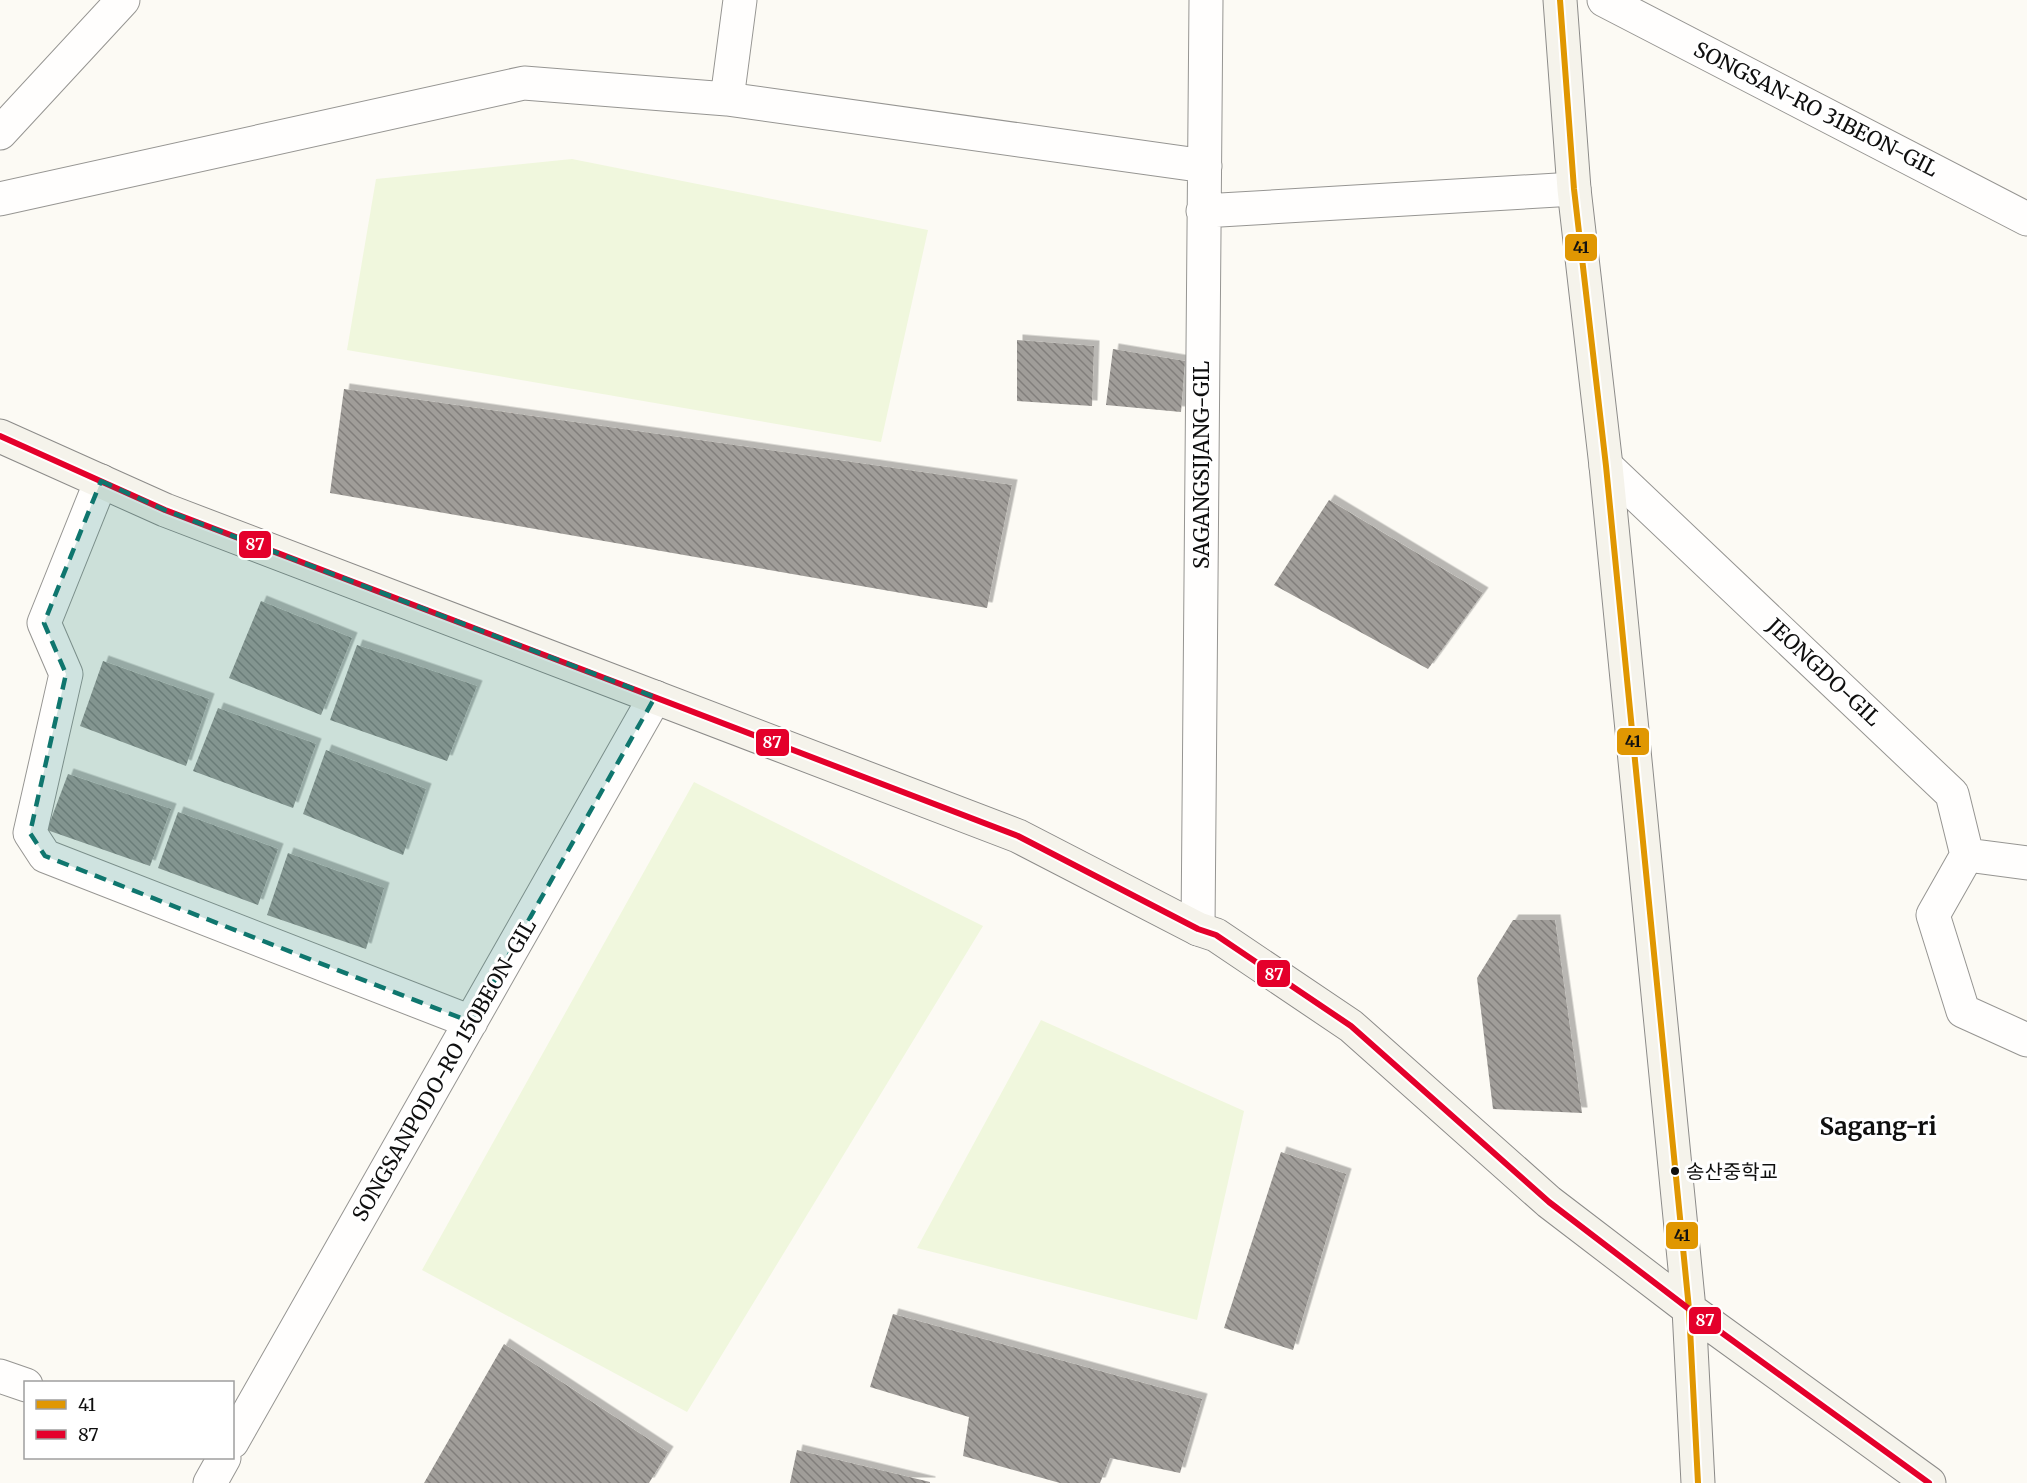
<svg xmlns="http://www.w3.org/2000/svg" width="2027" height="1483" viewBox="0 0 2027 1483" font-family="Merriweather,'Noto Sans KR',serif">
  <defs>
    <pattern id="building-back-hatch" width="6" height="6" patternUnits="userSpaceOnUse" patternTransform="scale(1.5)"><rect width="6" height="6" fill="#a09d99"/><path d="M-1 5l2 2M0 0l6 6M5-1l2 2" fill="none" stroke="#817e7b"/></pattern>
    <filter id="shadow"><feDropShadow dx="5.5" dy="-5.5" stdDeviation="0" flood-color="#0004"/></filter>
  </defs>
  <rect width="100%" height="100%" fill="#fcfaf4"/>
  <path fill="#f0f7dd" d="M572 159 928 230 881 442 347 350 376 179Z
    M694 782 983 926 687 1412 422 1270Z
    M1041 1020 1244 1111 1197 1320 917 1248Z"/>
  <path fill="url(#building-back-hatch)" filter="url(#shadow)" d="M1017 340 1094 346 1092 406 1017 401Z
    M1113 349 1185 361 1181 412 1106 405Z
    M344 389 1012 485 987 608 330 493Z
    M1329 500 1483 593 1428 669 1274 585Z
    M261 601 352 638 321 715 229 678Z
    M357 645 477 686 447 761 330 720Z
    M103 661 209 699 186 766 80 726Z
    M218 708 316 744 293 808 193 771Z
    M326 750 426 789 403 855 303 814Z
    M68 774 171 809 150 866 47 830Z
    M178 812 278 849 258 905 158 868Z
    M288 853 384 888 366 949 267 915Z
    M1513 920H1555L1582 1113 1493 1109 1477 978Z
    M1281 1152 1346 1174 1293 1350 1224 1328Z
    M893 1314 1202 1399 1180 1473 1110 1458 1100 1483H1060L963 1456 969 1417 870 1387Z
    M504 1344 668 1452 649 1483H424Z
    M797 1450 930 1482V1483H790Z"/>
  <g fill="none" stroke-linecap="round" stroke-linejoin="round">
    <defs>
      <path id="street" d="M1604 0 2027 219
        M727 99 740 0
        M0 133 123 0
        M0 199 524 83 727 99 1205 166
        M1203 211 1574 189
        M1606 466 1952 794 1967 855 2027 863
        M101 481 44 623 66 674 30 833 45 856 471 1022
        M1967 855 1933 915 1963 1011 2027 1040
        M1198 929 1206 0
        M0 1376 26 1385
        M232 1442 655 697
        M210 1483 224 1458"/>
      <path id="secondary" d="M1560 0 1574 189 1606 466 1689 1309 1698 1483
        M0 436 165 510 1018 836 1198 929 1216 935 1351 1026 1549 1202 1689 1309 1929 1483"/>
    </defs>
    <use href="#street" stroke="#969592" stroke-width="35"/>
    <use href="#secondary" stroke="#8c8b89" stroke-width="35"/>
    <use href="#street" stroke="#fffefd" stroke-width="33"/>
    <use href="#secondary" stroke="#f5f3eb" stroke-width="33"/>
    <defs>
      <path id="bus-1" d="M1560 0 1574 189 1606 466 1689 1309 1698 1483"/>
      <path id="bus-2" d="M0 436 165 510 1018 836 1198 929 1216 935 1351 1026 1549 1202 1689 1309 1929 1483"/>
    </defs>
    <use href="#bus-1" stroke="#fff" stroke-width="10"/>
    <use href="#bus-2" stroke="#fff" stroke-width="10"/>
    <use href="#bus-1" stroke="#e09702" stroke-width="6"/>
    <use href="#bus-2" stroke="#e4002b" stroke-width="6"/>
  </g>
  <path fill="#0f766e" fill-opacity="0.2" stroke="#0f766e" stroke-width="4.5" stroke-dasharray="12 8" stroke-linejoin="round" d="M101 481 165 510 655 697 471 1022 45 856 30 833 66 674 44 623Z"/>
  <circle fill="#0f0f0f" stroke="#fff" stroke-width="2" cx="1675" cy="1171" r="5"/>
  <g text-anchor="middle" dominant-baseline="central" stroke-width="6" stroke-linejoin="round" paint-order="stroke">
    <g font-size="20" fill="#0f0f0f" stroke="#fff" text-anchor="start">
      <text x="1686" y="1171">송산중학교</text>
    </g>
    <g font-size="21" fill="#0f0f0f" stroke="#fff">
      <text transform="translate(1816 109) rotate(27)">SONGSAN-RO 31BEON-GIL</text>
      <text transform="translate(1201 465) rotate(-90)">SAGANGSIJANG-GIL</text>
      <text transform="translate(1824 672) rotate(43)">JEONGDO-GIL</text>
      <text transform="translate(444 1070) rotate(-60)">SONGSANPODO-RO 150BEON-GIL</text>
    </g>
    <g font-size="24" font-weight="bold" fill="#0f0f0f" stroke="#fff">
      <text x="1878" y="1126">Sagang-ri</text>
    </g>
  </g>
  <g stroke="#fff" stroke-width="2">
    <rect x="1564" y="233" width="34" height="29" rx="6" fill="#e09702"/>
    <rect x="238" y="530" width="34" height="29" rx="6" fill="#e4002b"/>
    <rect x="1616" y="727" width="34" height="29" rx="6" fill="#e09702"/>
    <rect x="755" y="728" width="35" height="29" rx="6" fill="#e4002b"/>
    <rect x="1256" y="959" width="35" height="29" rx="6" fill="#e4002b"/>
    <rect x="1665" y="1221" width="34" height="29" rx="6" fill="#e09702"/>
    <rect x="1688" y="1306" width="34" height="29" rx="6" fill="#e4002b"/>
  </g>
  <g font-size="16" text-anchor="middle" font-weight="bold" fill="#fff">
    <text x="255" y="550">87</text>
    <text x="772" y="748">87</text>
    <text x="1274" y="980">87</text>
    <text x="1705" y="1326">87</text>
  </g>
  <g font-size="16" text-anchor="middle" font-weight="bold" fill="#111">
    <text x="1581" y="253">41</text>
    <text x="1633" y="747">41</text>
    <text x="1682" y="1241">41</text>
  </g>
  <rect x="24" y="1381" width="210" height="78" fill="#ffffff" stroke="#9f9f9f" stroke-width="1.5"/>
  <rect x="36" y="1400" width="30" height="9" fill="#e09702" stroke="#9f9f9f" stroke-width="1.5"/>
  <text x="78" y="1411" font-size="18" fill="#0f0f0f">41</text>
  <rect x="36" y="1430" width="30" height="9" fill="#e4002b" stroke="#9f9f9f" stroke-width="1.5"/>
  <text x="78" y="1441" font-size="18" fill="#0f0f0f">87</text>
</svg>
